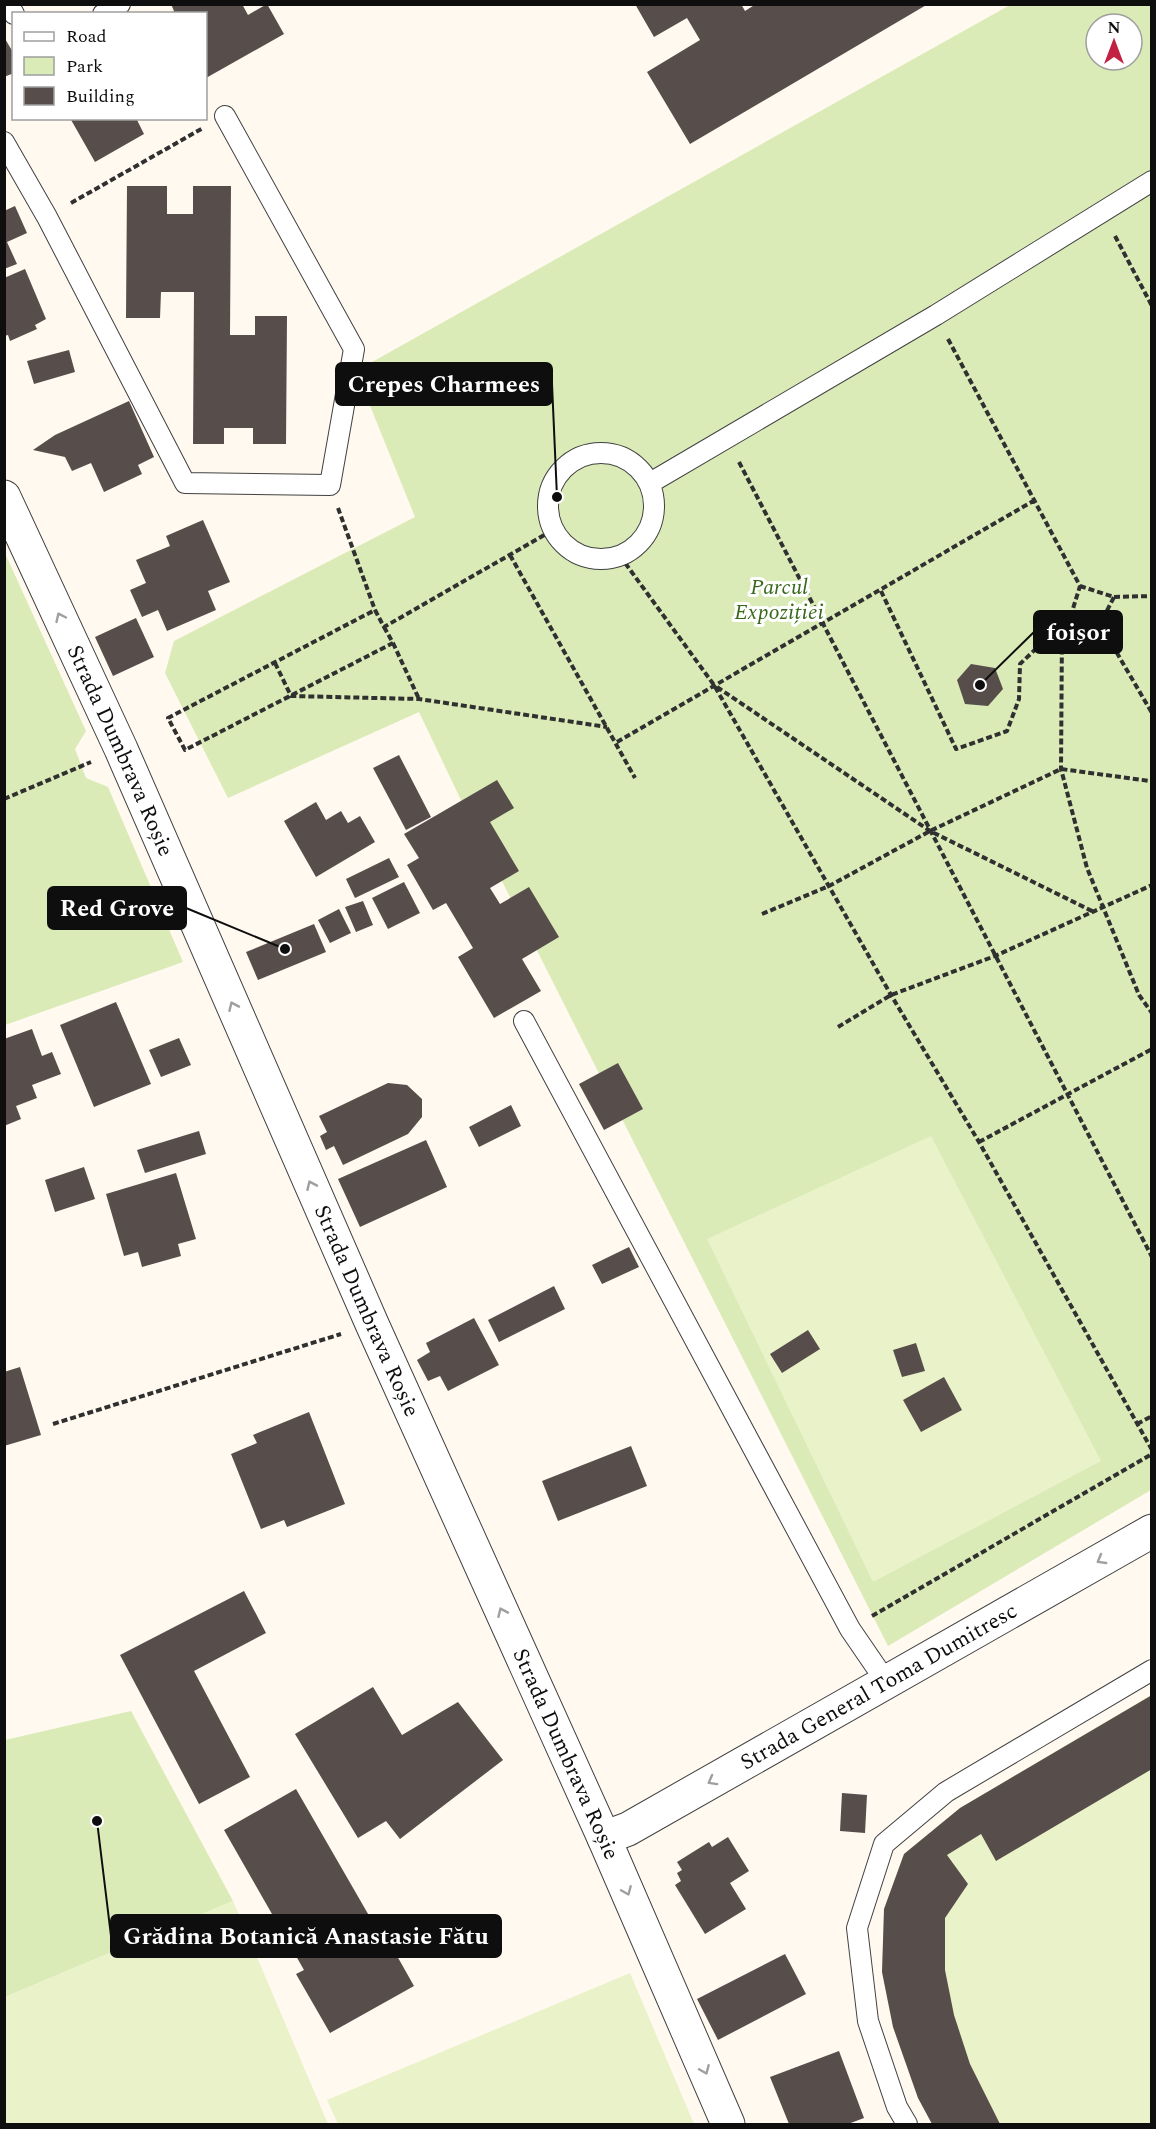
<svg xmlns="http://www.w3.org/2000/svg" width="1156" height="2129" viewBox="0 0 1156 2129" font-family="Spectral,serif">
  <rect width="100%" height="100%" fill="#fff9ef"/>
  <path fill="#daebb7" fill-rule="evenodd" d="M1010 5H1151V1490L888 1646 460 798 419 712 228 798 165 673 174 641 415 517 356 371ZM1096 24H1132V60H1096Z
    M4 551 86 731 75 749 86 778 108 787 183 962 5 1025Z
    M131 1711 233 1901 5 1997V1740Z"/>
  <path fill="#eaf2c9" d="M931 1136 1101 1461 873 1582 707 1239Z
    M1151 1695V2124H932L918 2098 893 2027 882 1972 884 1909 904 1854 960 1808Z
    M233 1901 328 2124H5V1997Z
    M630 1973 694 2124H338L327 2100Z"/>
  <path fill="#574d4a" d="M171 4H242L248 15 267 4 284 34 206 78V14H169L174 11Z
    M635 4H741L745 11 756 4H928L690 144 647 72 700 40 687 18 654 37Z
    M4 37 14 54V73L4 77Z
    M70 118H136L144 134 95 162Z
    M127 186H167V214H193V186H231L230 335H255V316H287L286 444H253V428H224V444H193L194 292H161L160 318H126Z
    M15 206 27 233 7 242 17 264 4 269V211Z
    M25 269 46 319 35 325 37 329 10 341 8 335 4 336V278Z
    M69 350 75 372 34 384 27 361Z
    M129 401 154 457 138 465 142 474 104 492 91 463 72 471 65 457 33 450 55 435Z
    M203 520 230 582 208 591 216 610 167 631 158 610 142 617 130 590 146 583 136 560 170 546 166 536Z
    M136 618 154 657 113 676 95 637Z
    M971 664 995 668 1003 689 988 706 965 704 957 680Z
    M399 755 431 817 406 830 373 768Z
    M497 780 514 808 490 822 519 871 490 888 500 904 529 887 559 937 522 959 541 991 494 1018 458 957 473 948 446 903 433 910 407 865 419 858 404 834Z
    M316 802 326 820 341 811 348 823 360 816 375 842 316 877 284 821Z
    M389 858 399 877 355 898 346 879Z
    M404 882 420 913 388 929 372 898Z
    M363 901 373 925 356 932 345 907Z
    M339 909 351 933 330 943 318 920Z
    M314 924 326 952 258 980 246 952Z
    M116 1002 151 1084 94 1107 60 1025Z
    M32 1029 42 1056 52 1052 61 1074 32 1085 37 1098 16 1106 21 1119 4 1126V1039Z
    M179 1038 191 1065 161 1077 149 1050Z
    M618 1063 643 1109 604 1130 579 1084Z
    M388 1083 407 1085 422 1099V1117L408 1134 343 1165 334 1146 326 1150 320 1136 327 1132 319 1116Z
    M511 1105 521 1126 479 1147 469 1127Z
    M199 1131 206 1154 145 1173 137 1150Z
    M426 1140 447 1187 360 1227 338 1179Z
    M84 1167 95 1199 55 1212 45 1180Z
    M176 1173 196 1239 178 1244 181 1256 142 1267 138 1252 124 1256 106 1194Z
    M629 1247 639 1267 602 1284 592 1265Z
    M554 1286 565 1309 499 1342 488 1320Z
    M474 1318 499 1365 448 1391 440 1376 428 1381 417 1360 430 1352 426 1343Z
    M808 1330 820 1349 782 1373 770 1354Z
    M916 1343 925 1371 902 1377 893 1350Z
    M20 1367 41 1435 4 1446V1372Z
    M944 1377 962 1410 921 1432 903 1400Z
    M309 1412 345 1504 287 1527 284 1520 261 1529 231 1454 257 1443 253 1435Z
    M631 1446 647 1486 558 1521 542 1481Z
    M244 1591 266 1633 194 1671 250 1777 199 1804 120 1655Z
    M373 1687 402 1735 458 1702 503 1760 400 1839 386 1821 358 1838 295 1734Z
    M1152 1695V1769L996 1861 981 1834 947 1855 968 1884 945 1918V1970L954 2015 970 2064 1000 2124H932L918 2098 893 2027 882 1972 884 1909 904 1854 960 1808Z
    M296 1789 375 1926 379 1924 414 1986 330 2033 296 1974 304 1970 224 1830Z
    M842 1793 867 1795 865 1833 840 1831Z
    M728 1837 749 1871 730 1883 746 1909 705 1934 675 1885 681 1881 677 1873 682 1870 677 1862 709 1842 712 1847Z
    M785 1954 806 1994 718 2040 697 1999Z
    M839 2051 864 2118 848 2124H789L770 2077Z"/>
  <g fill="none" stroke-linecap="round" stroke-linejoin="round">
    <defs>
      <path id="lane" d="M8 4 14 14
        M103 14 120 4
        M4 142 47 217 185 483 330 485 354 349 225 116
        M548 506a53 53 0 1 1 106 0a53 53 0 1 1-106 0Z
        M650 483 936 315 1152 181
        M524 1021 850 1629 887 1683
        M907 2124 897 2107 868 2021 857 1928 884 1844 946 1792 1152 1670"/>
      <g id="street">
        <path id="s1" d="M4 497 121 749 372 1324 604 1838 728 2124"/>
        <path id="s2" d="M604 1838 628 1829 1152 1531"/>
      </g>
    </defs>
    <use href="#lane" stroke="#414141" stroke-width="22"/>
    <use href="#street" stroke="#414141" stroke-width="35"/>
    <path stroke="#303030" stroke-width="4" stroke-dasharray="6 3" stroke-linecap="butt" d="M71 203 203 128
      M1115 236 1152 306
      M948 339 1080 586 1071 615 1100 624
      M739 462 1152 1257
      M338 508 375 610
      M510 555 635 778
      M620 556 714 685 891 995 979 1142 1152 1450
      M1080 586 1114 597 1100 624 1152 713
      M881 591 956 749 1007 731 1019 699 1020 664 1066 620
      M1114 597 1152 596
      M1071 615 1062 630 1061 769 1087 868 1139 995 1152 1013
      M384 627 393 643 185 750 168 718 375 610 384 627 553 530
      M393 643 419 699
      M275 663 291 696 419 699 607 727
      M717 687 930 831 1094 912
      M617 742 1035 500
      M4 799 91 762
      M762 914 829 886 930 831 1061 769 1150 781
      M838 1027 891 995 995 956 1152 885
      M979 1142 1152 1049
      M53 1424 341 1334
      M1137 1424 1152 1416
      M872 1616 1152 1454"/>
    <use href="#lane" stroke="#fff" stroke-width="20"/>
    <use href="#street" stroke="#fff" stroke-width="33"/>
  </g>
  <defs><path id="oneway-chevron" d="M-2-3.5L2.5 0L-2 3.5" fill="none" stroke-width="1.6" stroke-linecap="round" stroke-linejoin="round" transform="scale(1.5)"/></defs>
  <g stroke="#9f9f9f">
    <use href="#oneway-chevron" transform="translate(60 617) rotate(-115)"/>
    <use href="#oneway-chevron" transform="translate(233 1006) rotate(-114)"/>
    <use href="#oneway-chevron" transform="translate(311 1185) rotate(-114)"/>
    <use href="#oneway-chevron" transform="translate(1101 1560) rotate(150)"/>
    <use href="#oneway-chevron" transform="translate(502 1612) rotate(-114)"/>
    <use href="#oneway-chevron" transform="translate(712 1781) rotate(151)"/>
    <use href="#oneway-chevron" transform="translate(627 1891) rotate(67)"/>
    <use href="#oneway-chevron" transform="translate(705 2070) rotate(67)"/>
  </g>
  <g text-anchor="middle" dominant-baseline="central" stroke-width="6" stroke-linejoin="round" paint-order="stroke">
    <g font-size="22" font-style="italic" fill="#37681c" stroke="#fff">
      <text x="779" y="587">Parcul<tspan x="779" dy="25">Expoziției</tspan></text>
    </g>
    <g font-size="22" fill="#0e0e0e" stroke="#fff">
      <text stroke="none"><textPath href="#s1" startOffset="279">Strada Dumbrava Roșie</textPath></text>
      <text stroke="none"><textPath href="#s1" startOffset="891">Strada Dumbrava Roșie</textPath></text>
      <text stroke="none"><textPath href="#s2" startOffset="314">Strada General Toma Dumitresc</textPath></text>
      <text stroke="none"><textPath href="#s1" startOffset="1377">Strada Dumbrava Roșie</textPath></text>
    </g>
  </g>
  <path fill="none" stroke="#0e0e0e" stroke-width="2" d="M557 497L552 384M980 685L1034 632M285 949L186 908M97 1821L111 1936"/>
  <g fill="#0e0e0e" stroke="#fff" stroke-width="2">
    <circle cx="557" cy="497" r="6"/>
    <circle cx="980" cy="685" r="6"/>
    <circle cx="285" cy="949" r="6"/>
    <circle cx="97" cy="1821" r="6"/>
  </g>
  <g fill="#0e0e0e" stroke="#0e0e0e" stroke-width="2">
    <rect x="336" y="363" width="216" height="42" rx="6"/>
    <rect x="1034" y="611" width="88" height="42" rx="6"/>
    <rect x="48" y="887" width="138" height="42" rx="6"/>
    <rect x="111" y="1915" width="390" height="42" rx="6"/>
  </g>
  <g font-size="24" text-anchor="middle" font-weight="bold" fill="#fff">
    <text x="444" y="392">Crepes Charmees</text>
    <text x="1078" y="640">foișor</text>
    <text x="117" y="916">Red Grove</text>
    <text x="306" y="1944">Grădina Botanică Anastasie Fătu</text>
  </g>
  <rect width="1156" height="2129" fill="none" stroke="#0e0e0e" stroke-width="12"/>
  <rect x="12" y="12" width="195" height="108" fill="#ffffff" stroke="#9f9f9f" stroke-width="1.5"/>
  <rect x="24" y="32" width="30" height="9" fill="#ffffff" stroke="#9f9f9f" stroke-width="1.5"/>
  <text x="66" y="42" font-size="18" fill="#0e0e0e">Road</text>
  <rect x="24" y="57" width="30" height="18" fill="#daebb7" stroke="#9f9f9f" stroke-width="1.5"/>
  <text x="66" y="72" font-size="18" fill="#0e0e0e">Park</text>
  <rect x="24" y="87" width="30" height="18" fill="#574d4a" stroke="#9f9f9f" stroke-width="1.5"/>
  <text x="66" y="102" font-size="18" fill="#0e0e0e">Building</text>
  <g transform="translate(1114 42)"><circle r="28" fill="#ffffff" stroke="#9f9f9f" stroke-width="1.5"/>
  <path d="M0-4.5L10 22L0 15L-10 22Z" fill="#c32141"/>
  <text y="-9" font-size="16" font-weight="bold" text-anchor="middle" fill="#0e0e0e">N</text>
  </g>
</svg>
